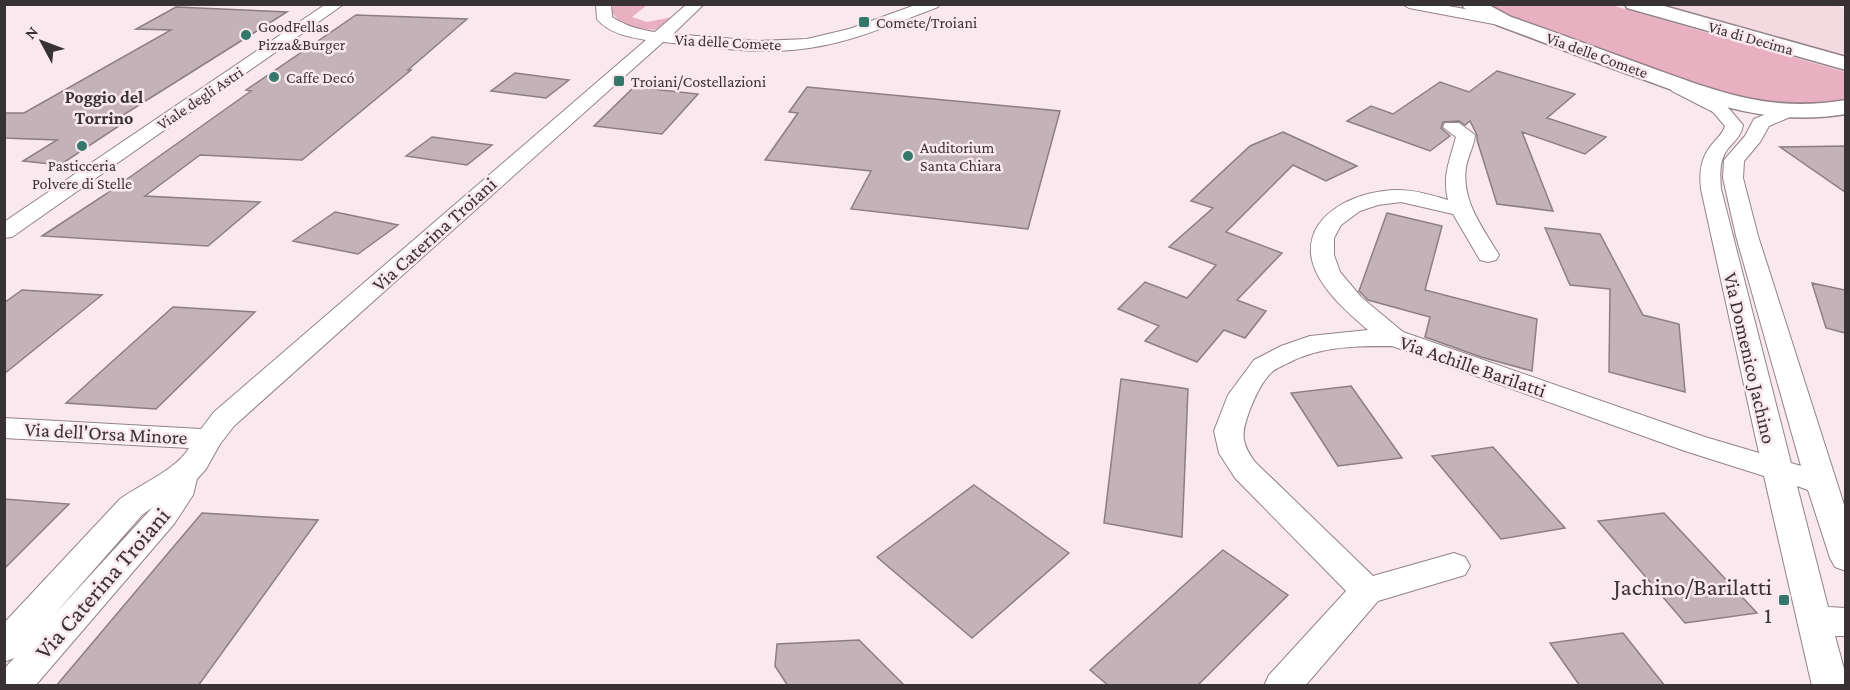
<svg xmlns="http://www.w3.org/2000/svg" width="1850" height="690" viewBox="0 0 1850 690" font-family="'Crimson Pro',serif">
  <rect width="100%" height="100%" fill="#f9e8ed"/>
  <path fill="#f2dae0" d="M1653 5H1836L1845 10V59Z"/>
  <path fill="#e9b0c2" d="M613 5H647L632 17 647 22 673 17 658 30 629 28 611 13Z
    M1484 5H1611L1845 72V99C1762 122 1677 76 1600 48 1561 34 1520 23 1484 5Z"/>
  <path fill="#c3b2b7" stroke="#8d7e82" stroke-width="1.5" d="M176 7 287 12 120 117 131 118 60 165 23 161 57 140 4 138V113H24L171 30 136 29Z
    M356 15 467 19 408 70H411L302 160 200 155 145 196 260 202 208 246 42 236 106 194 251 91 246 90Z
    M1497 71 1575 94 1547 118 1606 137 1585 154 1522 132 1553 211 1497 204 1477 140V135L1470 121 1465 125 1459 121 1443 122 1441 128 1450 136 1430 151 1347 121 1371 106 1393 114 1440 82 1469 92Z
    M515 73 569 80 546 98 491 91Z
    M634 87 698 94 662 134 594 126Z
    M807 87 1060 111 1028 229 851 209 871 171 765 160 798 113 789 112Z
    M1283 132 1357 166 1326 181 1293 165 1226 232 1282 253 1237 300 1266 311 1245 338 1224 330 1197 362 1145 341 1159 326 1118 309 1145 282 1187 298 1216 265 1169 247 1213 208 1191 201 1250 146Z
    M432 137 492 145 467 165 406 156Z
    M1845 146V192L1780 147Z
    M335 212 398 225 358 254 293 241Z
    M1387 213 1442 226 1425 290 1537 319 1532 371 1481 357 1425 337 1430 317 1368 300 1359 291Z
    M1545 228 1600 234 1643 315 1679 324 1685 392 1609 372 1610 289 1570 285Z
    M1812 283 1845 290V333L1826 328Z
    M22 290 102 295 4 374V303Z
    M173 307 255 312 156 409 66 403Z
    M1121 379 1188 389 1182 537 1104 523Z
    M1351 386 1402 458 1338 466 1291 393Z
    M1493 447 1565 528 1501 539 1432 456Z
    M974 485 1069 553 972 638 877 557Z
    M4 499 69 504 4 569Z
    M202 513 318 520 198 686H56Z
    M1664 513 1757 613 1685 623 1598 521Z
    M1223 550 1288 595 1197 686H1109L1090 670Z
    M1623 633 1665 686H1580L1550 643Z
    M859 640 905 686H788L775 666 777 644Z"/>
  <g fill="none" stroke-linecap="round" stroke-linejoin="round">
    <defs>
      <path id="street" d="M326 4H344L12 237 4 238V222Z
        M596 4H611L612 17C626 26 640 30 655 32L687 4H704L673 34 759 41 807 39 849 29 918 4H940L938 7C891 25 843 46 792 50 749 54 706 46 663 42L234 426 220 444 206 469 197 479 193 495 174 524 35 686H4V669L14 658 4 662V623L120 499C141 484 177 469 189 448L4 438V418L201 429 214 412 646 40C629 37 608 33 597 19ZM153 507 152 508 53 616 142 515Z
        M1402 4H1437L1504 16 1512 21 1504 26 1409 8Z
        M1678 82 1725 104 1743 125C1741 137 1734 141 1727 150 1719 161 1720 176 1721 189L1791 463 1801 466 1736 236 1723 178 1724 160 1745 136 1754 119 1778 109H1790L1793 113 1790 117 1769 126 1760 142 1744 161 1743 178 1758 236 1846 511V571L1835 567 1830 558 1808 490 1797 486 1828 607 1846 608V636H1835L1846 676V686H1812L1764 476 1685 451 1392 346C1355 346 1321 346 1288 363 1283 366 1276 368 1272 372 1261 382 1254 399 1249 412 1241 434 1241 443 1255 462L1373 576 1454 553 1465 557 1470 566 1465 575 1378 601 1305 686H1264L1269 675 1346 591 1235 478 1219 453 1214 431 1228 395 1254 360 1281 346 1310 336 1368 330C1347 312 1314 284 1311 254 1308 210 1362 190 1398 190 1415 190 1432 195 1448 200 1442 176 1450 160 1456 137L1443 127 1445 123H1459L1475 135C1474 146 1468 156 1466 167 1461 201 1483 228 1499 255L1496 260 1488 262 1480 260 1453 214 1401 202 1378 205 1360 211 1341 225 1334 238V255L1340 272 1361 297 1403 332 1705 437 1759 453 1701 189C1699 171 1701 156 1714 142 1719 136 1723 133 1725 126L1713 112 1672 91 1669 87 1672 83Z"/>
      <path id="secondary" d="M1462 4H1487L1511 17C1557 33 1603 50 1649 67 1719 92 1770 113 1846 100V114C1768 127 1705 102 1634 76 1588 60 1543 42 1497 25L1464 8Z
        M1625 4H1657L1846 57V70L1627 8Z"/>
    </defs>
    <use href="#street" stroke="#938388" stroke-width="2"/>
    <use href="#secondary" stroke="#938388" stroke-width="3"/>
    <use href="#street" fill="#fff" fill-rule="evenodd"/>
    <use href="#secondary" fill="#fff" fill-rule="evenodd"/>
  </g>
  <g fill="#35786a" stroke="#f9e8ed" stroke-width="2">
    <rect x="858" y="16" width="12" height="12" rx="3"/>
    <circle cx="246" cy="35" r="6"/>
    <circle cx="274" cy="77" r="6"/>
    <rect x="613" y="75" width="12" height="12" rx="3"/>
    <circle cx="82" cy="146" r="6"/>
    <circle cx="908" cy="156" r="6"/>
    <rect x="1778" y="594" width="12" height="12" rx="3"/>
  </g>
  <g text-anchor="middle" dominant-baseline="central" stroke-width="5" stroke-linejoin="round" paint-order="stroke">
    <g font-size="16" fill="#393234" stroke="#f9e8ed" text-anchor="start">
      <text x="876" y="22">Comete/Troiani</text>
      <text x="258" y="26">GoodFellas<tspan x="258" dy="18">Pizza&amp;Burger</tspan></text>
      <text x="286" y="77">Caffe Decó</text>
      <text x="631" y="81">Troiani/Costellazioni</text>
      <text x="920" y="147">Auditorium<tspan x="920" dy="18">Santa Chiara</tspan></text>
      <text x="82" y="165" text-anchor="middle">Pasticceria<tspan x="82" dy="18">Polvere di Stelle</tspan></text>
    </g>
    <g font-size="16" fill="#393234" stroke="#f9e8ed">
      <text transform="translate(1751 38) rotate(16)">Via di Decima</text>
      <text transform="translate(728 42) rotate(3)">Via delle Comete</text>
      <text transform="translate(1597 55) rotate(20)">Via delle Comete</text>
      <text transform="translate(200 98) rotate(-34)">Viale degli Astri</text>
    </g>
    <g font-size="18" font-weight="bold" fill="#393234" stroke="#f9e8ed">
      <text x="104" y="97">Poggio del<tspan x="104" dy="21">Torrino</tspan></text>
    </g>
    <g font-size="20" fill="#393234" stroke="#f9e8ed">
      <text transform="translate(434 234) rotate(-42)">Via Caterina Troiani</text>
      <text transform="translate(1750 358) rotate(77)">Via Domenico Jachino</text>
      <text transform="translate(1473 366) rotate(19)">Via Achille Barilatti</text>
      <text transform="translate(106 433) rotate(3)">Via dell'Orsa Minore</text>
    </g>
    <g font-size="24" fill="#393234" stroke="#f9e8ed">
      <text transform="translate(102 583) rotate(-49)">Via Caterina Troiani</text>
    </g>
    <g font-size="24" fill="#393234" stroke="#f9e8ed" text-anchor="end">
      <text x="1772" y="586">Jachino/Barilatti<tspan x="1772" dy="28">1</tspan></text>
    </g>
  </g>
  <rect width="1850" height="690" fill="none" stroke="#393234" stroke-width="12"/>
  <g transform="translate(42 42) rotate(311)" stroke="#f9e8ed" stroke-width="4.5" paint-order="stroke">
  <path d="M0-4.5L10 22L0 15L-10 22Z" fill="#393234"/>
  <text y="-9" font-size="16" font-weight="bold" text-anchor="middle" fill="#393234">N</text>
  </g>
</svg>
